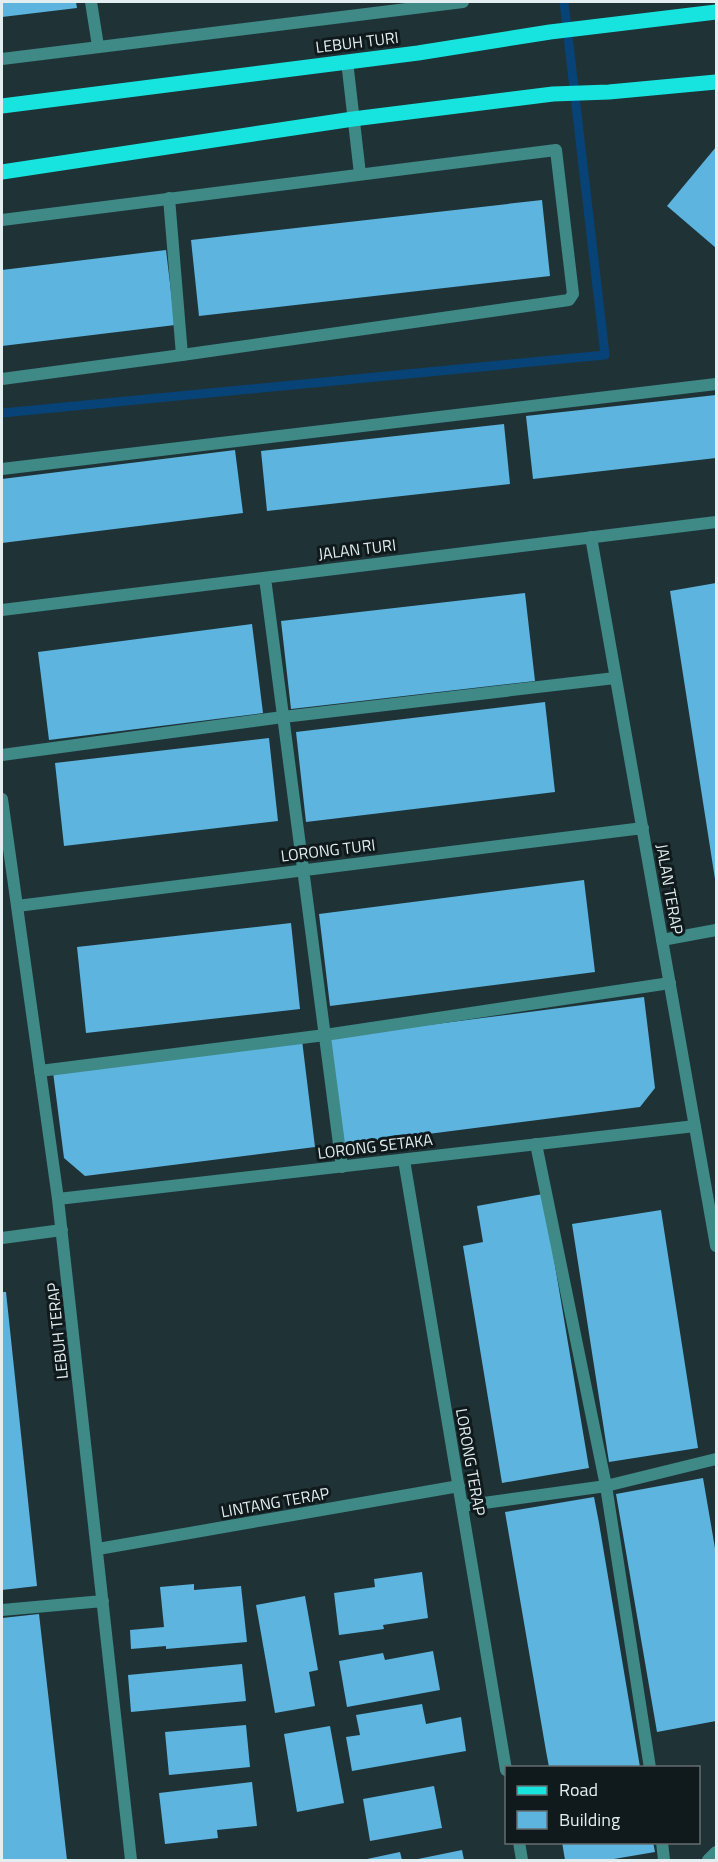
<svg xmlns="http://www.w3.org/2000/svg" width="718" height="1862" viewBox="0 0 718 1862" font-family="'Titillium Web',sans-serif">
  <rect width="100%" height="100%" fill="#1f3337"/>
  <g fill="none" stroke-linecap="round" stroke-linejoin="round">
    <path stroke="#084377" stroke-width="9" d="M2 413 605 355 564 2"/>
  </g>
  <path fill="#5cb4df" d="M2 2H76L77 8 2 17Z
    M716 147V248L667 206Z
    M542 200 550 276 199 316 191 240Z
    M166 250 175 325 2 346V270Z
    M716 395V458L533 479 526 416Z
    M504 424 510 484 267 511 261 451Z
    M235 450 243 513 2 543V479Z
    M716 583V879H715L670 591Z
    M525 593 535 681 291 709 281 621Z
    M252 624 263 713 49 740 38 652Z
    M545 702 555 792 306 822 296 732Z
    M269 738 278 821 64 846 55 763Z
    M584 880 595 972 330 1006 319 914Z
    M291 923 300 1009 86 1033 77 947Z
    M644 997 655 1088 640 1107 342 1145 328 1038Z
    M302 1040 315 1147 85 1176 64 1158 53 1072Z
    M543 1194 589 1468 502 1483 463 1246 483 1242 477 1206Z
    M661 1210 698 1448 609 1462 572 1224Z
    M2 1292H6L37 1586 2 1590Z
    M703 1478 716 1554V1721L657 1732 616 1494Z
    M594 1497 599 1523 640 1767H549L546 1751 505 1512Z
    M422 1572 428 1618 383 1625 384 1629 339 1635 334 1593 375 1587 374 1579Z
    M194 1584V1590L241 1586 247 1642 166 1649V1646L131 1649 130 1630 164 1627 160 1587Z
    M305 1596 318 1670 309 1672 315 1706 275 1713 256 1605Z
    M39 1614 67 1860H2V1618Z
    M433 1651 440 1690 347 1707 339 1661 383 1653 385 1660Z
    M242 1664 246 1701 131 1712 128 1675Z
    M422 1704 426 1724 461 1717 466 1751 352 1771 346 1737 360 1735 356 1715Z
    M246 1725 250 1767 169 1775 165 1732Z
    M330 1726 344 1803 297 1812 284 1734Z
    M252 1782 257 1826 217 1830 218 1838 165 1844 159 1793Z
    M434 1786 442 1828 370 1841 363 1799Z
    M562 1842H653L655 1852 608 1860H565Z
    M462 1850 464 1860H418V1859Z
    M400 1852 402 1860H367V1859Z"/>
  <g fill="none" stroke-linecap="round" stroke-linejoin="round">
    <path stroke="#3f8987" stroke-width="12" d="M169 198 182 355
      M2 469 716 384
      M2 755 283 717 615 678
      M662 940 716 930
      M40 1071 325 1035 670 983
      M536 1144 606 1486 716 1459
      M462 1506 606 1486 650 1768
      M662 1842 664 1860"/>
    <path stroke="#3f8987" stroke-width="12" d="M91 2 98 46
      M2 59 463 2
      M347 61 360 174
      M2 220 556 150 573 294 569 300 182 355 2 379
      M591 537 716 1246
      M265 578 342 1167
      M2 610 716 522
      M2 799 58 1199 131 1860
      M17 906 643 828
      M404 1160 506 1770
      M58 1199 695 1126
      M2 1238 62 1230
      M98 1549 459 1486
      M2 1610 103 1601
      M519 1842 522 1860
      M708 1860 716 1852"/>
    <path stroke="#18e4df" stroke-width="15" d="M2 106 418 53 550 32 716 12
      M2 172 353 119 553 94 609 92 716 82"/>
  </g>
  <g text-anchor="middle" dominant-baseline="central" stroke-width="6" stroke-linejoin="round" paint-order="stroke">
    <g font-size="16" fill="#e2eef0" stroke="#10191b">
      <text transform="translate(357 42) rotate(-7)">LEBUH TURI</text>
      <text transform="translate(357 549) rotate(-7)">JALAN TURI</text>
      <text transform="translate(328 850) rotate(-7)">LORONG TURI</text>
      <text transform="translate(670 889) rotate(80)">JALAN TERAP</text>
      <text transform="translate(375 1146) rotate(-7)">LORONG SETAKA</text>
      <text transform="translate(57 1331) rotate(-96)">LEBUH TERAP</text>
      <text transform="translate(471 1462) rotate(80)">LORONG TERAP</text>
      <text transform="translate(275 1502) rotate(-10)">LINTANG TERAP</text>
    </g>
  </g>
  <rect width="718" height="1862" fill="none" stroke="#e2eef0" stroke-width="6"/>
  <rect x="505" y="1766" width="195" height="78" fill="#10191b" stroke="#646e70" stroke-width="1.5"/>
  <rect x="517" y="1786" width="30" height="9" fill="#18e4df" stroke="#646e70" stroke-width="1.5"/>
  <text x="559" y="1796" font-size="18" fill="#e2eef0">Road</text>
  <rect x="517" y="1811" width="30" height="18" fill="#5cb4df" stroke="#646e70" stroke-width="1.5"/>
  <text x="559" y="1826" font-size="18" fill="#e2eef0">Building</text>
</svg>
